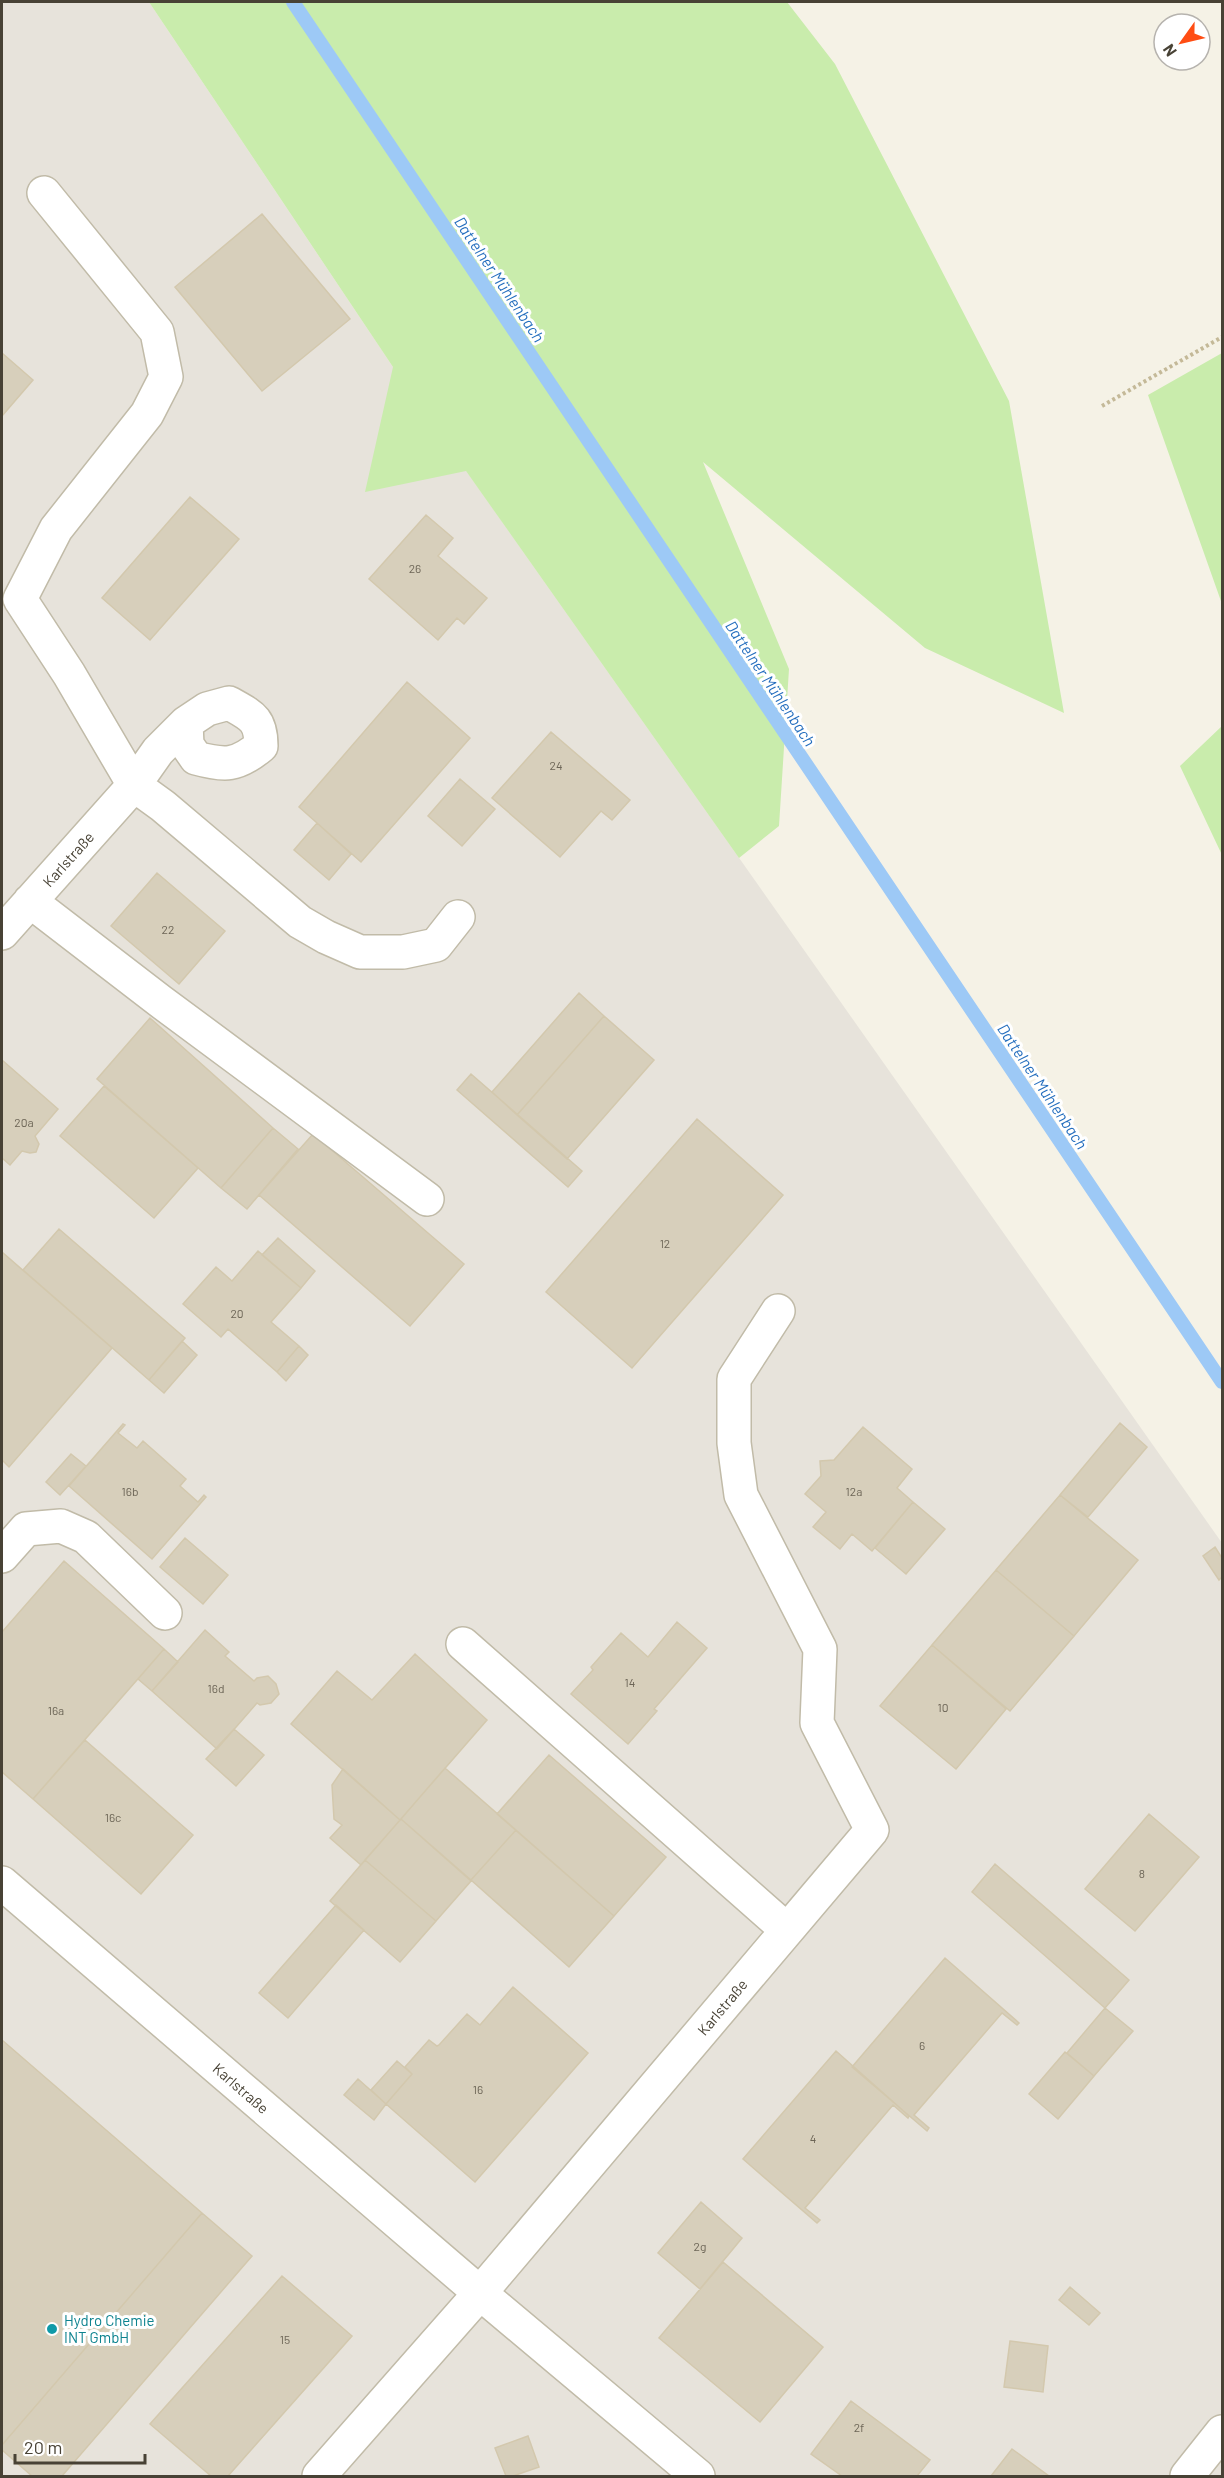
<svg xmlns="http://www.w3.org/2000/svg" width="1224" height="2478" viewBox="0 0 1224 2478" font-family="Barlow,sans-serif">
  <rect width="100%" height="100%" fill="#f5f2e6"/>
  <path fill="#e7e3db" d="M2 2H149L393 367 1222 1543V2476H2Z"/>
  <path fill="#c9ecac" d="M149 2H787L835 64 1009 401 1064 713 925 648 703 462 789 669 779 826 739 858 466 471 365 492 393 367Z
    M1222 353V604L1148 395Z
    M1222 726V855L1180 766Z"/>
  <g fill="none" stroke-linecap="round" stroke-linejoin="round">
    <path stroke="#9dc9f6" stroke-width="14" d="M293 2 1222 1382"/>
  </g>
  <path fill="#d7cfbb" stroke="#d3c8ad" stroke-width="1.5" d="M262 214 350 319 262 391 175 287Z
    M2 353 33 380 2 416Z
    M190 497 239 539 150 640 102 598Z
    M426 515 453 538 438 556 487 598 464 624 457 618 438 640 369 579Z
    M407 682 470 738 361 862 299 807Z
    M551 732 630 800 612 820 601 811 560 857 492 798Z
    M460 779 495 809 462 846 428 816Z
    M317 823 351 854 329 880 294 850Z
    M157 873 225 931 179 984 111 926Z
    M579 993 604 1016 517 1115 492 1092Z
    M604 1016 654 1060 567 1159 517 1115Z
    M150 1018 273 1128 221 1188 97 1079Z
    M2 1060 58 1109 35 1136 39 1144 36 1152 30 1153 22 1151 10 1165 2 1158Z
    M471 1074 582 1171 568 1187 457 1090Z
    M104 1086 198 1168 154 1218 60 1136Z
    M697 1119 783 1195 632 1368 546 1292Z
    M273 1128 298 1149 247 1209 221 1188Z
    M313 1134 464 1264 410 1326 259 1195Z
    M59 1229 185 1338 149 1380 23 1270Z
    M278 1238 315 1271 301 1288 262 1255Z
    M258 1251 301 1288 271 1322 299 1346 277 1372 228 1329 221 1337 183 1304 216 1267 232 1281Z
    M2 1252 112 1348 9 1467 2 1460Z
    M182 1341 197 1355 164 1393 149 1380Z
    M299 1346 308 1355 286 1381 277 1372Z
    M1120 1423 1147 1447 1088 1517 1060 1495Z
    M123 1424 125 1425 118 1433 137 1448 143 1441 186 1479 180 1486 198 1502 204 1495 206 1497 152 1559 69 1486Z
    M863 1427 912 1469 897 1488 913 1502 872 1551 852 1534 840 1549 813 1527 826 1512 805 1494 821 1476 820 1461 834 1460Z
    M71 1454 86 1466 60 1495 46 1482Z
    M1060 1495 1138 1560 1074 1636 996 1570Z
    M913 1502 945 1529 906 1574 875 1548Z
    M185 1538 228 1575 203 1604 160 1567Z
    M1215 1547 1222 1558V1577L1219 1580 1203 1556Z
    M64 1561 164 1649 33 1799 2 1772V1632Z
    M996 1570 1074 1636 1010 1711 932 1645Z
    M677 1622 707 1648 654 1709 657 1711 628 1744 571 1694 593 1670 591 1667 621 1633 648 1657Z
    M205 1630 229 1652 225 1656 254 1681 257 1678 268 1676 276 1684 279 1694 271 1703 260 1705 257 1703 217 1749 152 1691Z
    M932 1645 1006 1709 956 1769 880 1706Z
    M164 1649 178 1662 152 1691 138 1679Z
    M415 1654 487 1720 400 1820 291 1724 337 1671 372 1700Z
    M234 1729 264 1755 236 1786 206 1759Z
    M85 1740 193 1835 141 1894 33 1799Z
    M549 1755 666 1857 614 1916 497 1814Z
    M445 1768 516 1830 471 1880 401 1819Z
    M343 1769 400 1820 361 1865 330 1838 342 1825 334 1819 332 1785Z
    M1149 1814 1199 1857 1135 1931 1085 1889Z
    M401 1819 471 1881 436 1921 365 1860Z
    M516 1830 614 1916 569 1967 471 1880Z
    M365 1860 436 1921 400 1962 330 1901Z
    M995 1864 1129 1980 1105 2008 972 1892Z
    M336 1905 364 1930 288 2018 259 1993Z
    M945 1958 1019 2023 1017 2025 1002 2013 914 2115 929 2128 927 2131 852 2067Z
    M513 1987 588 2053 475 2182 386 2104 412 2074 405 2067 429 2040 437 2046 439 2045 467 2014 480 2025Z
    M1105 2008 1133 2031 1094 2076 1067 2053Z
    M2 2040 202 2213 2 2445Z
    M836 2051 909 2116 908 2118 893 2105 805 2208 820 2220 817 2223 743 2159Z
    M1065 2052 1094 2076 1058 2119 1029 2094Z
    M397 2061 412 2074 386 2104 371 2090Z
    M358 2079 386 2104 374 2120 344 2095Z
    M701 2202 742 2238 700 2289 658 2253Z
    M202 2213 252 2256 62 2476H32L2 2450V2445Z
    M723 2262 823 2347 760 2422 659 2338Z
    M282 2276 352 2336 228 2476H211L150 2424Z
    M1070 2287 1100 2313 1089 2325 1059 2300Z
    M1010 2341 1048 2346 1043 2392 1004 2387Z
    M851 2401 930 2460 917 2476H842L811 2454Z
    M528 2436 539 2467 513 2476H506L495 2448Z
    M1012 2449 1049 2476H991Z"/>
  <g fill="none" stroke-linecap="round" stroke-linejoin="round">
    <defs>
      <path id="minor" d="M44 193 157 332 166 377 147 414 56 529 20 599 69 674 134 785 163 806 300 922 326 937 360 952H403L436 945 458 917
        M30 901 160 1001 427 1199
        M2 933 134 785 158 751 186 723 207 709 229 703C252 716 261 719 261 746 237 766 225 766 196 758L187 745 186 723
        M2 1556 26 1529 61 1526 86 1537 165 1613
        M463 1644 787 1930
        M2 1883 480 2293 698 2476
        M319 2476 480 2293 872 1830 817 1723 820 1649 741 1495 734 1443V1379L778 1311
        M1187 2476 1222 2432"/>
    </defs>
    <use href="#minor" stroke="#c1bba8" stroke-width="36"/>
    <path stroke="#c4b998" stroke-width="4" stroke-dasharray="3 3" stroke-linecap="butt" d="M1102 406 1222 337"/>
    <use href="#minor" stroke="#fff" stroke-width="33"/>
  </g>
  <circle fill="#0f9aa8" stroke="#fff" stroke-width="2" cx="52" cy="2329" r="6"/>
  <g text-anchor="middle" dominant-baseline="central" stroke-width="6" stroke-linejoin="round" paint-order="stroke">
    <g font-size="12" fill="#6c6556">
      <text x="415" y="568">26</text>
      <text x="556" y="765">24</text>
      <text x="168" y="929">22</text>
      <text x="24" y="1122">20a</text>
      <text x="665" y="1243">12</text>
      <text x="237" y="1313">20</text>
      <text x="130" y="1491">16b</text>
      <text x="854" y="1491">12a</text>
      <text x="630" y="1682">14</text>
      <text x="216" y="1688">16d</text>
      <text x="943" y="1707">10</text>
      <text x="56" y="1710">16a</text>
      <text x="113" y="1817">16c</text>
      <text x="1142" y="1873">8</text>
      <text x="922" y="2045">6</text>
      <text x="478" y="2089">16</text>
      <text x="813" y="2138">4</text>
      <text x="700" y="2246">2g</text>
      <text x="285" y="2339">15</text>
      <text x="859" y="2427">2f</text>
    </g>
    <g font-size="15" fill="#484235" stroke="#fff">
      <text transform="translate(68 859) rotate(-48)">Karlstraße</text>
      <text transform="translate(722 2007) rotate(-50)">Karlstraße</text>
      <text transform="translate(241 2088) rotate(41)">Karlstraße</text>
    </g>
    <g font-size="15" fill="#0d838f" stroke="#fff" text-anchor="start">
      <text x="64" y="2320">Hydro Chemie<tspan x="64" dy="17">INT GmbH</tspan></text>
    </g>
    <g font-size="16" font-style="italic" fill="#246ebe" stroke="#fff">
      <text transform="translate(500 279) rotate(56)">Dattelner Mühlenbach</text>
      <text transform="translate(771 683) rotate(56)">Dattelner Mühlenbach</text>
      <text transform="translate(1043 1086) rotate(56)">Dattelner Mühlenbach</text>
    </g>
  </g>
  <rect width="1224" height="2478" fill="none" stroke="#484235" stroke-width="6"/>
  <g transform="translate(1182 42) rotate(236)"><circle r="28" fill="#ffffff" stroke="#b6b3ae" stroke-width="1.5"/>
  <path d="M0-4.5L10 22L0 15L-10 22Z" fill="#ff4d13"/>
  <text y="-9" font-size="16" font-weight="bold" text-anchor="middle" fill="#484235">N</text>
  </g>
  <path d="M15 2454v9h130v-9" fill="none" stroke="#484235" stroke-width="3"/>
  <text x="24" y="2454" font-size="18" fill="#484235" stroke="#ffffff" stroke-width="4.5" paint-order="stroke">20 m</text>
</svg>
